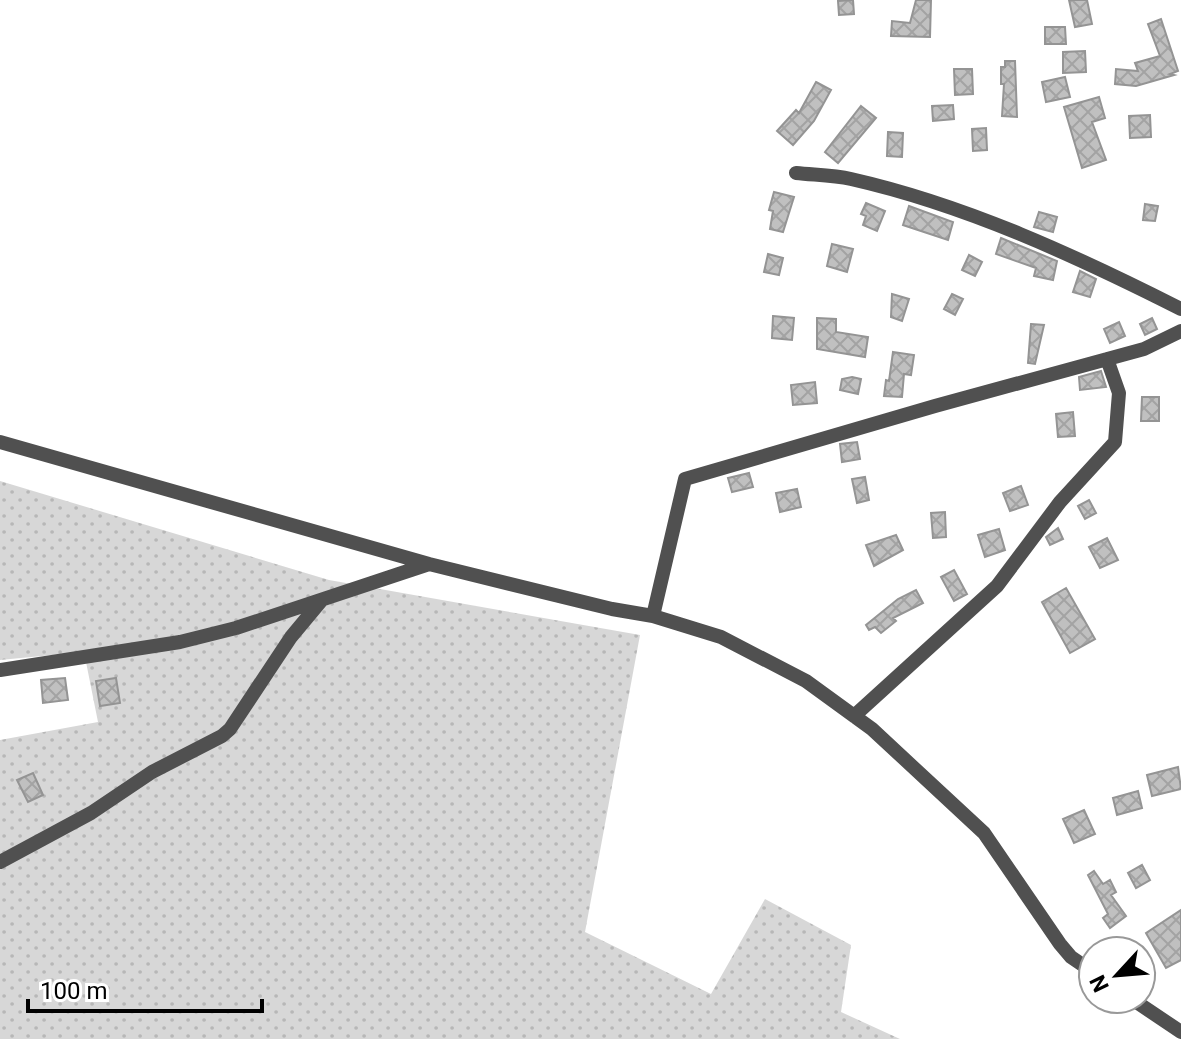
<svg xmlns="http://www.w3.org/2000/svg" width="1181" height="1039" viewBox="0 0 1181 1039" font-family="Roboto,sans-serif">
  <defs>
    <pattern id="grass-dots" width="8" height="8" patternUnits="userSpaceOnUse" patternTransform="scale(2)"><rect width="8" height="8" fill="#d7d7d7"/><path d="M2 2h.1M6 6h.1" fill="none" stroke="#b7b7b7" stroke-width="1.8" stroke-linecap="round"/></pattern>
    <pattern id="building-cross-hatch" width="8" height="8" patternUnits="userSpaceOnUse" patternTransform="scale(2)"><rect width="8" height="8" fill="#c0c0c0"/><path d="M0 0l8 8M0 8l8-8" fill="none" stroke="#a3a3a3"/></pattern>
  </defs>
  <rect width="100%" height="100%" fill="#fff"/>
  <path fill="url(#grass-dots)" d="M0 481 329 580 640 635 585 932 711 994 765 899 851 945 841 1012 900 1039H0V740L98 722 84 652 0 660Z"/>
  <path fill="url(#building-cross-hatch)" stroke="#949494" stroke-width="2" d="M853 0 854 14 839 15 838 1Z
    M916 0H931L930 37 891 36 892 21 910 23Z
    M1069 0H1087L1092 24 1075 27Z
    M1161 19 1178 71 1170 74 1174 75 1136 86 1115 84 1116 69 1138 71 1135 63 1160 56 1148 24Z
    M1045 27H1065L1066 44H1045Z
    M1085 51 1086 72 1063 73V52Z
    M1005 61H1015L1017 117 1002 116 1004 84H1001V67H1005Z
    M954 69H972L973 94 955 95Z
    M1065 77 1070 97 1046 102 1042 82Z
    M816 82 831 90 814 121 793 145 777 131 796 110 799 113Z
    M1099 97 1105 118 1092 122 1106 160 1082 168 1064 107Z
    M953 105 954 119 933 121 932 106Z
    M861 106 876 118 838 163 825 152Z
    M1150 115 1151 137 1130 138 1129 116Z
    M986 128 987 150 973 151 972 129Z
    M888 132 903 133 902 157 887 156Z
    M774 192 794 197 783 232 770 229 773 211 769 210Z
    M866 203 885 211 877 231 863 225 866 216 861 214Z
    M1145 204 1158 206 1155 221 1143 220Z
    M909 206 953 222 948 240 903 225Z
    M1039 212 1057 217 1053 232 1034 227Z
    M1001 238 1057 261 1053 280 1034 276 1036 268 996 254Z
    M832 244 853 249 847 272 827 266Z
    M768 254 783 258 779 275 764 272Z
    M969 255 982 262 975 276 962 270Z
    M1080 271 1096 279 1090 297 1073 292Z
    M892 294 909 299 902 321 891 317Z
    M952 294 963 299 955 315 944 309Z
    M773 316 794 318 792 340 772 338Z
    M817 318 836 319V332L868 337 865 357 817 349Z
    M1152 318 1157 329 1145 335 1140 324Z
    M1119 322 1125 336 1110 343 1104 329Z
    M1031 324 1044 325 1035 364 1028 363Z
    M893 352 914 355 911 375 904 374 902 397 884 396 886 380 889 381Z
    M1101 371 1106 387 1080 390 1079 377Z
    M852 377 861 379 858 394 840 390 842 379Z
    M815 382 817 403 793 405 791 385Z
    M1142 397H1159V421H1141Z
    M1073 412 1075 436 1058 437 1056 414Z
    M857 442 860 459 842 462 840 444Z
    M749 473 753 487 732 492 728 478Z
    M865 477 869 500 857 503 852 479Z
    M1021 486 1028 505 1010 511 1003 493Z
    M797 489 801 507 780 512 776 493Z
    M1089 500 1096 513 1085 519 1078 506Z
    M945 512 946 537 933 538 931 513Z
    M1058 528 1063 539 1050 545 1046 537Z
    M999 529 1005 550 985 557 978 535Z
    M896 535 903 550 874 566 866 545Z
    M1107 538 1118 560 1100 568 1089 547Z
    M954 570 967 594 954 601 941 577Z
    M1066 588 1095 639 1070 653 1042 602Z
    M916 590 923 603 893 618 896 621 881 633 875 627 869 630 866 625 898 599Z
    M65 678 68 700 43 703 41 680Z
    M116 678 120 703 100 706 96 681Z
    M1178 767 1181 789 1152 796 1147 775Z
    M33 773 43 795 28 802 17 780Z
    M1138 791 1142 808 1117 815 1113 798Z
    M1084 810 1095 834 1074 843 1063 819Z
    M1142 865 1150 880 1136 888 1128 873Z
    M1094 871 1103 884 1110 880 1116 892 1111 895 1126 916 1110 928 1103 918 1108 914 1088 875Z
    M1181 910V960L1166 968 1146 933Z"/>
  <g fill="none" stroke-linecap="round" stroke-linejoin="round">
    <path stroke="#505050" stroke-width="14" d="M796 173C814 175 833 175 851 179 966 205 1076 256 1181 309
      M0 442 429 564 612 609 653 616 721 637 806 681 872 729 984 833 1060 944 1071 957 1093 972
      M653 616 685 479 935 406 1144 349 1181 331
      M0 670 180 642 236 628 429 564
      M854 716 997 586 1060 502 1115 442 1119 393 1107 359
      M0 862 91 813 152 772 222 736 230 729 291 637 321 601
      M1132 999 1181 1032"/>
  </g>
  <g transform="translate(1117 975) rotate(244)"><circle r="38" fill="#ffffff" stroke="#999999" stroke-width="2"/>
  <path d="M0-6L14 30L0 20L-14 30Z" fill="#000000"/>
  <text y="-12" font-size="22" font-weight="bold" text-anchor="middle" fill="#000000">N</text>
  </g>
  <path d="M28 999v12h234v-12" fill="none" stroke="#000000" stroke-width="4"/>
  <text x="40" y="999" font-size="24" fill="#000000" stroke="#ffffff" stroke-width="6" paint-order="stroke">100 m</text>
</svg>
